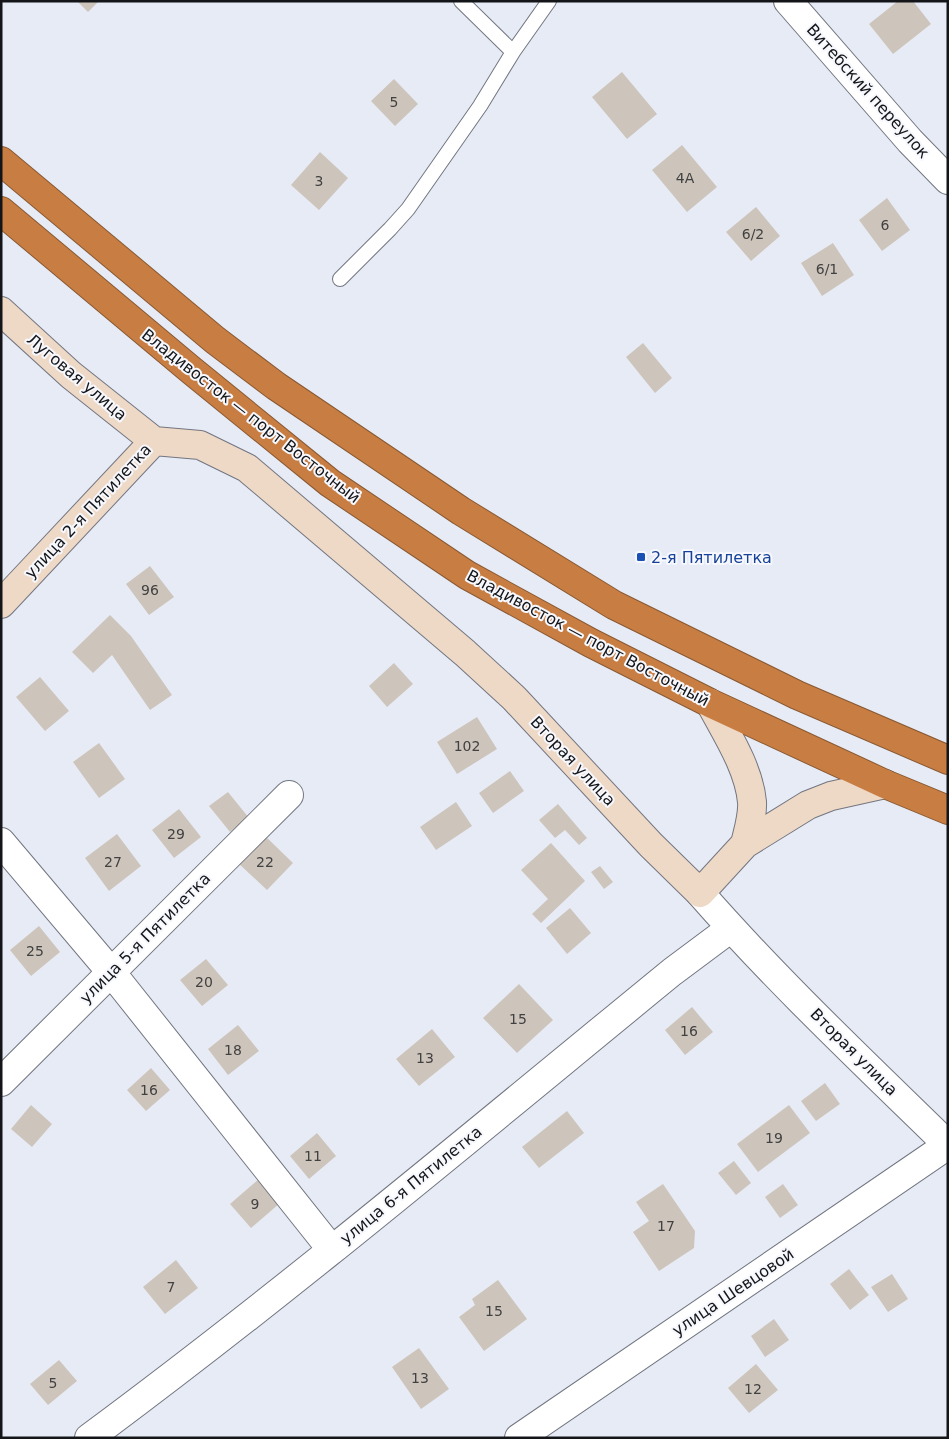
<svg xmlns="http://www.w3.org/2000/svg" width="949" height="1439" viewBox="0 0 949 1439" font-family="'DejaVu Sans',sans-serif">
  <rect width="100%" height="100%" fill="#e7ebf6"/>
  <path fill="#cdc5bc" d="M77 1H99L88 12Z
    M898 1H913L931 24 893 54 869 24Z
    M622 72 657 114 627 139 592 97Z
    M394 79 418 104 395 126 371 101Z
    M682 145 717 187 687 212 652 170Z
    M320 152 348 178 319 210 291 185Z
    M887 198 910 230 882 251 859 220Z
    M756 207 780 236 751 261 726 232Z
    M833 243 854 275 822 296 801 263Z
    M643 343 672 378 655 393 626 357Z
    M150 566 174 597 149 615 126 584Z
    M110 615 131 636 172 695 150 710 112 655 93 673 72 652Z
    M394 663 413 684 387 707 369 686Z
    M40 677 69 711 45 731 16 697Z
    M477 717 497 749 457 774 437 742Z
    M99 743 125 779 99 798 73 762Z
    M510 771 524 791 493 813 479 793Z
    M228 792 249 818 230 832 209 806Z
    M456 802 472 826 436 850 420 827Z
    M558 804 587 838 579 845 565 830 555 838 539 820Z
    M179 809 201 837 174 858 152 830Z
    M117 834 141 866 109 891 85 858Z
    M263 834 293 863 267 890 237 862Z
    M551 843 585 881 541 923 532 914 548 899 521 870Z
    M600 866 613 882 604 889 591 872Z
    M570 908 591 933 567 954 546 928Z
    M39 926 60 952 31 976 10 950Z
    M206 959 228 985 202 1006 180 980Z
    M519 984 553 1020 517 1053 483 1018Z
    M692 1007 713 1032 685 1055 665 1030Z
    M238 1025 259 1051 228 1075 208 1049Z
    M432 1029 455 1057 419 1086 396 1059Z
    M151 1068 170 1090 146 1111 127 1090Z
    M825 1083 840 1104 816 1121 801 1101Z
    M31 1105 52 1124 32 1147 11 1129Z
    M789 1105 810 1133 758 1172 737 1144Z
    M567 1111 584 1133 539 1168 522 1147Z
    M317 1133 336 1156 309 1179 290 1156Z
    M734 1161 751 1183 736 1195 718 1173Z
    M259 1179 280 1203 251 1228 230 1204Z
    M663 1184 695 1231 694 1248 659 1271 633 1232 649 1221 636 1202Z
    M783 1184 798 1205 780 1218 765 1197Z
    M176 1260 198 1288 165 1314 143 1287Z
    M849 1269 869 1295 850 1310 830 1284Z
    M892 1274 908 1299 888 1312 871 1287Z
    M498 1280 527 1319 484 1351 459 1317 475 1305 472 1299Z
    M774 1319 789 1340 765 1357 751 1336Z
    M419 1348 449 1389 421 1409 392 1367Z
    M59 1360 77 1381 48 1405 30 1384Z
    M756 1364 778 1390 749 1413 728 1388Z"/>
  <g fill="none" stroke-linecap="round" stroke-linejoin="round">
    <defs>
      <path id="lane" d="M461 1 513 52
        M340 279 390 229 408 209 480 106 513 52 549 1"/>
      <path id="street" d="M788 1 910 141 948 180
        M1 842 111 972 332 1250
        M700 893C777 981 864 1063 948 1145
        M1 1082 289 795
        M89 1438C289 1290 480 1129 672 972L731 928
        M519 1438 948 1145"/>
      <path id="secondary" d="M1 311 71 375 154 441
        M154 441 200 445 247 468 465 653 514 698 651 845 700 893 745 844 808 805 831 796 885 784
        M1 604 154 441
        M710 703C726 733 749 768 752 802 753 816 748 831 745 844"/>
      <path id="highway" d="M1 161 215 340 276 386 461 511 614 605 797 695 948 760
        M1 211 191 370 330 483 467 575 591 643 710 703 885 784 948 810"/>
    </defs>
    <use href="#lane" stroke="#727680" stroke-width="16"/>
    <use href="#street" stroke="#727680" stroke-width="30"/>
    <use href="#secondary" stroke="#727680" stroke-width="30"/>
    <use href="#highway" stroke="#895933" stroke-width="30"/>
    <use href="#lane" stroke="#fff" stroke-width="14"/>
    <use href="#street" stroke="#fff" stroke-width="28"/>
    <use href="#secondary" stroke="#eed8c6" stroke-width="28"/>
    <use href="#highway" stroke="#c87e42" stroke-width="28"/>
  </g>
  <rect fill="#1a4fb4" stroke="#f7f8fd" stroke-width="2" x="636" y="552" width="10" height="10" rx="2.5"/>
  <g text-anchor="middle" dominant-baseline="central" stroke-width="4" stroke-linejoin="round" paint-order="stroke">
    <g font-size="14" fill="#424141">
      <text x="394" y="102">5</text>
      <text x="685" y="178">4А</text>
      <text x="319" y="181">3</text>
      <text x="885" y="225">6</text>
      <text x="753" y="234">6/2</text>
      <text x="827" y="269">6/1</text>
      <text x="150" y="590">96</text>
      <text x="467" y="746">102</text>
      <text x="176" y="834">29</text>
      <text x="113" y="862">27</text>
      <text x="265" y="862">22</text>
      <text x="35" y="951">25</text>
      <text x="204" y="982">20</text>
      <text x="518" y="1019">15</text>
      <text x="689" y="1031">16</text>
      <text x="233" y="1050">18</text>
      <text x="425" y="1058">13</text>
      <text x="149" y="1090">16</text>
      <text x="774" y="1138">19</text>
      <text x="313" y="1156">11</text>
      <text x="255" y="1204">9</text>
      <text x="666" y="1226">17</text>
      <text x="171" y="1287">7</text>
      <text x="494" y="1311">15</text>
      <text x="420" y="1378">13</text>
      <text x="53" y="1383">5</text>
      <text x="753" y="1389">12</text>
    </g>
    <g font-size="16" fill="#131518" stroke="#f7f8fd">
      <text transform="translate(868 91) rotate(48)">Витебский переулок</text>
      <text transform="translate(77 377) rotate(40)">Луговая улица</text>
      <text transform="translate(251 416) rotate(38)">Владивосток — порт Восточный</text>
      <text transform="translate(88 511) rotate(-47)">улица 2-я Пятилетка</text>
      <text transform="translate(588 638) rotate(28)">Владивосток — порт Восточный</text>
      <text transform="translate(573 761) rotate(47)">Вторая улица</text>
      <text transform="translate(145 938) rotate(-45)">улица 5-я Пятилетка</text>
      <text transform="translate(854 1052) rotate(45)">Вторая улица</text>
      <text transform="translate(411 1185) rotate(-39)">улица 6-я Пятилетка</text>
      <text transform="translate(733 1292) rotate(-34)">улица Шевцовой</text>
    </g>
    <g font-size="16" fill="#164399" stroke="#f7f8fd" text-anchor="start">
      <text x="651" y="557">2-я Пятилетка</text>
    </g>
  </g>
  <rect width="949" height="1439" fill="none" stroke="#131518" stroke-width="5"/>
</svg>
